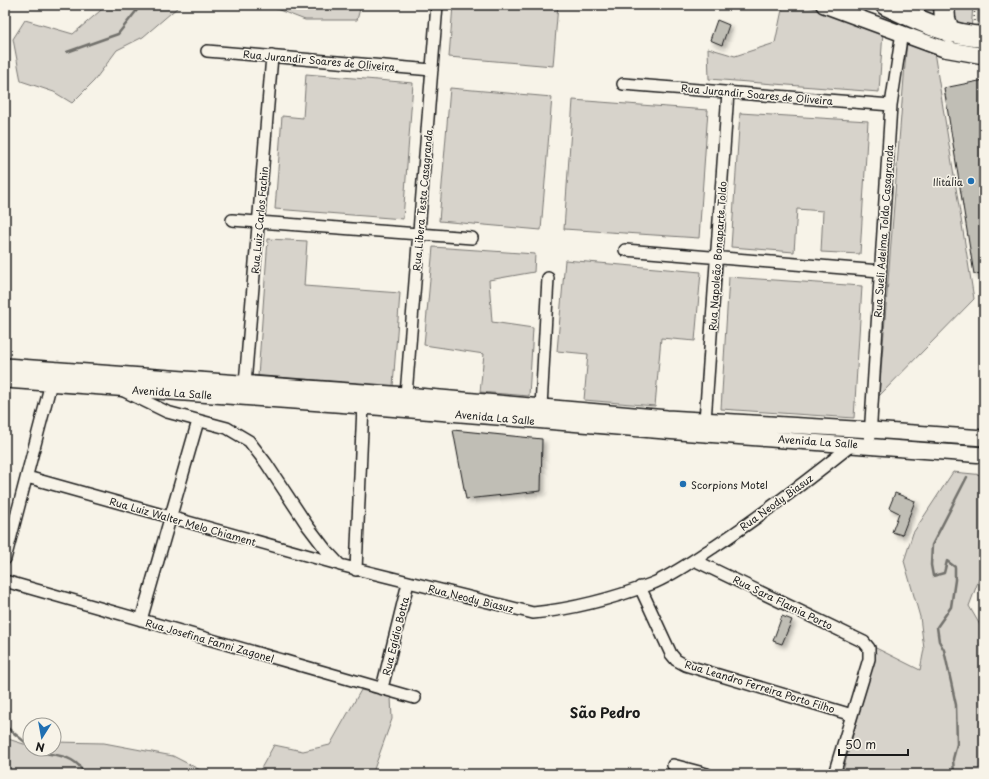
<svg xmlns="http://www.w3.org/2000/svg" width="989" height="779" viewBox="0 0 989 779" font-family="'Playpen Sans',sans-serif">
  <defs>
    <filter id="shadow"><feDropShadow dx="3.5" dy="3.5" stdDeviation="2" flood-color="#0004"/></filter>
  </defs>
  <rect width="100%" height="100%" fill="#f7f3e8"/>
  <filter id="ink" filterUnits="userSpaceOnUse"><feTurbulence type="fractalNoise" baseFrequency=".025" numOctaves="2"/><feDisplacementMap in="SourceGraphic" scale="8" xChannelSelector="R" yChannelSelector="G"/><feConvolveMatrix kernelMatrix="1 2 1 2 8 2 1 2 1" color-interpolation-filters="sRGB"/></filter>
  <g filter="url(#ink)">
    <path fill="#d7d3cb" stroke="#7a7874" d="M107 5H185L178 7 143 37 117 50 94 81 72 103 54 92 21 81 13 39 25 20 73 34Z
      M266 5H361L357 20H305Z
      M453 5H558L553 66 449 57Z
      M783 5H804L883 31 879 92 709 79 708 48 735 56 775 43Z
      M904 5H934L937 20Z
      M949 5H973L971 31 958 26Z
      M978 5H984V32L977 31Z
      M907 39 934 52 974 299 879 396Z
      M306 74 413 83 403 219 275 209 282 116 303 118Z
      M450 88 552 97 541 230 439 221Z
      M573 100 708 110 699 238 564 229Z
      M740 113 868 121 860 254 821 252 823 211 797 209 794 252 731 247Z
      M268 239 307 241 304 286 400 293 393 386 258 376Z
      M433 247 535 254 534 272 489 280 492 322 533 328 529 396 480 392 484 354 424 345Z
      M565 260 701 272 695 341 661 338 655 406 584 400 588 354 557 351Z
      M729 277 862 286 854 418 721 409Z
      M953 472 984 475V566L969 606 984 632V774H842L876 653 874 647 920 670 924 649 920 617 904 561 913 533Z
      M361 690 391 697 392 719 373 772 382 774H253L259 772 274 745 303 751 330 745Z
      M5 738 30 746V749H54V742L104 743 173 756 208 774H5Z"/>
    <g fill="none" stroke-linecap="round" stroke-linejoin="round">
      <path stroke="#72716c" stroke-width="2.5" d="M67 52 118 34 141 5
        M5 726 30 746
        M33 749 37 752C56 755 75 755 85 774
        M954 774 953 759 957 744 956 705 944 650 939 641 937 627 951 607 955 580V567L947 561 944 573 933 576 931 565 932 545 967 477"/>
    </g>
    <path fill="#c0beb5" stroke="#1c1c1c" filter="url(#shadow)" d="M717 20 729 25 722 45 710 40Z
      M984 80V273L974 274 944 88Z
      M453 430 542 439 541 491 466 499Z
      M895 493 915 501 902 535 892 532 899 513 889 508Z
      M782 616 792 620 782 644 773 641Z"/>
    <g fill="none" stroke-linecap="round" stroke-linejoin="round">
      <defs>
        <path id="street" d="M207 51 432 70
          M623 84 891 105
          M232 220 472 238
          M625 250 880 271
          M245 384 272 56
          M122 390 167 412 227 428 249 441 266 463 307 525 326 550 340 565 533 613C574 609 612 599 651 584 672 576 695 559 714 547 762 515 808 480 853 444
          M406 395 437 5
          M541 407 548 278
          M705 421 728 92
          M870 437 891 105 902 32
          M27 477 338 564
          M5 559 51 383
          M694 560 864 642 869 648V659L834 774
          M356 570 363 406
          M5 581 415 698
          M640 587 671 654 676 660 685 665 852 715
          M141 620 198 421
          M382 688 408 583
          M673 765 707 774"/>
        <path id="secondary" d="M824 5 944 49 984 56
          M5 366 406 395 667 418 871 430 984 438
          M5 380 363 406 665 431 984 455"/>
        <path id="highway" d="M886 5C918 20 948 35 984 37
          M944 5 945 19 950 33"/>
      </defs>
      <use href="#street" stroke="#1c1c1c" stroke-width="14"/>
      <use href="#secondary" stroke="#1c1c1c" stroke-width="18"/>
      <use href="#highway" stroke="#1c1c1c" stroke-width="23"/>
      <path stroke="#1c1c1c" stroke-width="1.5" stroke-dasharray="1 3" stroke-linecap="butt" d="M974 21 975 5"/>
      <use href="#street" stroke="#f7f3e8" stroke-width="11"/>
      <use href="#secondary" stroke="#f7f3e8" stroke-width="15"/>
      <use href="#highway" stroke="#f7f3e8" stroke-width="20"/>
    </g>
  </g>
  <g fill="#1f6fb2" stroke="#f7f3e8" stroke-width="1.5">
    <circle cx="971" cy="181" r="4"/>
    <circle cx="683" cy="484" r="4"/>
  </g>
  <g text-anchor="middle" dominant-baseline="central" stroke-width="3" stroke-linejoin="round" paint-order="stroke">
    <g font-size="10" fill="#1c1c1c" stroke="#f7f3e8">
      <text transform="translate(319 60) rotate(5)">Rua Jurandir Soares de Oliveira</text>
      <text transform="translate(757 94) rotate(5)">Rua Jurandir Soares de Oliveira</text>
      <text transform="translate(422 200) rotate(-85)">Rua Libera Testa Casagranda</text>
      <text transform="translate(259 220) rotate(-85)">Rua Luiz Carlos Fachin</text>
      <text transform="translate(883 231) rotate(-86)">Rua Sueli Adelma Toldo Casagranda</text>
      <text transform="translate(717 256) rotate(-86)">Rua Napoleão Bonaparte Toldo</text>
      <text transform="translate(172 392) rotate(4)">Avenida La Salle</text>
      <text transform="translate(495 417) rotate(5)">Avenida La Salle</text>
      <text transform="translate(818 441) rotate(4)">Avenida La Salle</text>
      <text transform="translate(776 502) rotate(-36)">Rua Neody Biasuz</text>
      <text transform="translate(183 521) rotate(16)">Rua Luiz Walter Melo Chiament</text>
      <text transform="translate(471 598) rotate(14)">Rua Neody Biasuz</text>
      <text transform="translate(783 602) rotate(26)">Rua Sara Flamia Porto</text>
      <text transform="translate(395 636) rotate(-76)">Rua Egídio Botta</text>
      <text transform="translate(210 640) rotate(16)">Rua Josefina Fanni Zagonel</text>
      <text transform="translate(760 686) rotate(17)">Rua Leandro Ferreira Porto Filho</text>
    </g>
    <g font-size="10" fill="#1c1c1c" stroke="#f7f3e8" text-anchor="end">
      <text x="963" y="181">Ilitália</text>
      <text x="691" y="484" text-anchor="start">Scorpions Motel</text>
    </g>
    <g font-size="14" font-weight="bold" fill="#1c1c1c" stroke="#f7f3e8">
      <text x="605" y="712">São Pedro</text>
    </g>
  </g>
  <rect width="989" height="779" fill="none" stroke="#f7f3e8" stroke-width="20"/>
  <rect x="10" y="10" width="969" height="759" fill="none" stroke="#1c1c1c" stroke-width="1.5" filter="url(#ink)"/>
  <g transform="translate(42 737) rotate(191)"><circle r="19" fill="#f7f3e8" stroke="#9f9d96"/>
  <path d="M0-3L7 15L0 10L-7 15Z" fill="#1f6fb2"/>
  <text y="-6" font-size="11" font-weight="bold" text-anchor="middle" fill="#1c1c1c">N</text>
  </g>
  <path d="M839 749v6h69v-6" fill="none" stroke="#1c1c1c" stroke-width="2"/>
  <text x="845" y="749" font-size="12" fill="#1c1c1c" stroke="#f7f3e8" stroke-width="3" paint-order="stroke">50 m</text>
</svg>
